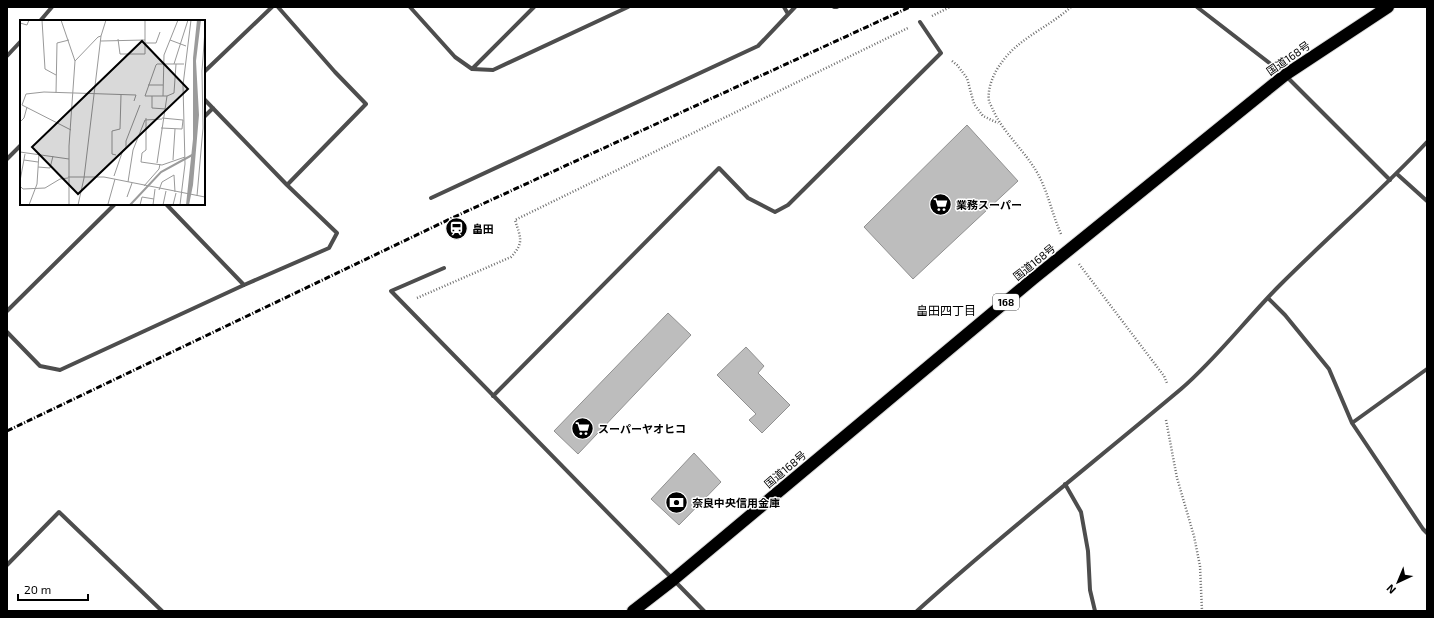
<svg xmlns="http://www.w3.org/2000/svg" width="1434" height="618" viewBox="0 0 1434 618" font-family="'Exo 2','Noto Sans JP',sans-serif">
  <rect width="100%" height="100%" fill="#fff"/>
  <path fill="#bdbdbd" stroke="#919191" d="M967 125 1018 181 913 279 864 227Z
    M668 313 691 335 578 454 554 431Z
    M746 347 764 366 758 373 790 405 762 433 749 420 756 414 717 375Z
    M694 453 721 482 679 525 651 499Z"/>
  <g fill="none" stroke-linecap="round" stroke-linejoin="round">
    <defs>
      <path id="highway" d="M633 611 673 580 1033 279 1285 75 1388 7"/>
    </defs>
    <use href="#highway" stroke="#dbdbdb" stroke-width="14"/>
    <path stroke="#6f6f6f" stroke-width="2.5" stroke-dasharray="1 2" stroke-linecap="butt" d="M932 16 950 7
      M952 61 957 65 967 78 974 104 983 116 998 123
      M1061 234C1053 216 1049 197 1041 180 1029 154 1005 136 993 110 992 107 990 104 989 101 987 88 994 72 1002 62 1019 38 1049 27 1071 7
      M1079 264 1164 376 1167 383
      M417 298 511 257C525 242 520 237 515 220L908 28
      M1166 420 1177 478 1194 536 1200 566 1202 611"/>
    <path stroke="#4d4d4d" stroke-width="4" d="M278 7 335 72 366 104 287 185
      M410 7 455 57 472 69 493 70 628 7
      M784 7 788 14
      M834 7H837
      M1197 7 1285 75 1390 180
      M40 21 52 7
      M7 56 21 41
      M472 69 534 7
      M204 72 272 7
      M204 117 213 108
      M7 159 21 145
      M1397 174 1427 201
      M431 198 758 46 795 7
      M166 204 244 285
      M444 268 391 291 704 611
      M1268 298 1285 315 1329 369 1352 423 1423 529 1427 533
      M7 311 115 204
      M7 332 40 366 60 370 244 285 329 248 337 233 287 185 204 99
      M493 396 719 168 748 198 775 212 788 205 941 53 920 22
      M1352 423 1427 369
      M1065 484 1081 512 1088 551 1090 590 1095 611
      M7 565 59 512 162 611
      M917 611C1002 534 1093 463 1181 389 1217 358 1246 319 1280 285 1328 237 1380 192 1427 142"/>
    <use href="#highway" stroke="#000" stroke-width="12"/>
    <path stroke="#000" stroke-width="3" stroke-dasharray="6 2 1 2" stroke-linecap="butt" d="M7 431 452 218 910 7"/>
  </g>
  <defs>
    <symbol id="supermarket-disc" viewBox="-11 -11 22 22"><circle r="9.5" fill="#000" stroke="#fff"/><path d="M-6-5.5h2.5l.6 2H6L4.5 2H-2.5L-4.4-4H-6ZM-1.5 3.2a1.3 1.3 0 1 0 .1 0ZM3 3.2a1.3 1.3 0 1 0 .1 0Z" fill="#fff"/></symbol>
    <symbol id="station-disc" viewBox="-11 -11 22 22"><circle r="9.5" fill="#000" stroke="#fff"/><path d="M-3-6H3Q5-6 5-4V2Q5 4 3 4L4.5 6H3L1.5 4h-3L-3 6H-4.5L-3 4Q-5 4-5 2V-4Q-5-6-3-6ZM-3.5-4v3h7v-3ZM-3.5 1v1.5H-2V1ZM2 1v1.5H3.5V1Z" fill="#fff"/></symbol>
    <symbol id="bank-disc" viewBox="-11 -11 22 22"><circle r="9.5" fill="#000" stroke="#fff"/><path d="M-6-4H6V4H-6ZM0-2.3a2.3 2.3 0 1 0 0 4.6a2.3 2.3 0 1 0 0-4.6Z" fill="#fff"/></symbol>
  </defs>
  <g fill-rule="evenodd">
    <use href="#supermarket-disc" x="928" y="192" width="25" height="25"/>
    <use href="#station-disc" x="444" y="216" width="25" height="25"/>
    <use href="#supermarket-disc" x="570" y="416" width="25" height="25"/>
    <use href="#bank-disc" x="664" y="490" width="25" height="25"/>
  </g>
  <g text-anchor="middle" dominant-baseline="central" stroke-width="3" stroke-linejoin="round" paint-order="stroke">
    <rect fill="#fff" stroke="#4c4c4c" stroke-width="1" x="993" y="294" width="26" height="16" rx="3"/>
    <g font-size="10" font-weight="bold" fill="#000">
      <text x="1006" y="302">168</text>
    </g>
    <g font-size="11" fill="#000" stroke="#fff">
      <text transform="translate(1288 58) rotate(-35)">国道168号</text>
      <text transform="translate(1034 262) rotate(-39)">国道168号</text>
      <text transform="translate(785 469) rotate(-40)">国道168号</text>
    </g>
    <g font-size="11" font-weight="bold" fill="#000" stroke="#fff" text-anchor="start">
      <text x="956" y="204">業務スーパー</text>
      <text x="472" y="228">畠田</text>
      <text x="598" y="428">スーパーヤオヒコ</text>
      <text x="692" y="502">奈良中央信用金庫</text>
    </g>
    <g font-size="12" fill="#000" stroke="#fff">
      <text x="946" y="310">畠田四丁目</text>
    </g>
  </g>
  <g transform="translate(20 20)">
    <rect width="185" height="185" fill="#fff"/>
    <path d="M177 0H181L176 41 179 95 173 165 169 185H166L173 119V38Z" fill="#9b9b9b"/>
    <path fill="none" stroke="#9b9b9b" stroke-width="2" d="M110 185 141 152 174 134"/>
    <path fill="none" stroke="#999" stroke-width="1" d="M22 0 25 49 36 55M41 0 55 41 78 17 81 16M0 3 7 5 9 0M98 19 100 34H125V0M150 20 166 26M81 21 125 20M125 23H136L140 12M154 44 168 0M156 44 154 73 147 76H125L136 45 137 44H164M128 65H143M36 73 37 23 49 20M132 76V88L146 89M143 76 144 35 158 0M2 85 6 74 24 72 116 75 114 81M2 85 51 110M126 98V130L122 133 121 142 142 145 165 137M0 102 4 98 7 87M141 108 162 109 163 100 142 98M0 132 49 139M96 135 92 134V111L100 109 101 75M4 140 18 142M153 140 155 109M137 143 147 76M18 147 30 148 33 136M94 156 103 130 106 128V121L120 85M48 157H84L185 177M0 161 5 134M108 162 113 130 125 100 142 99M0 166 3 169 25 168 40 159 48 158M124 166 139 149 140 144M139 170 142 162 154 155 155 172M177 176 183 108 182 51 185 10M107 177 112 163M88 184 95 159M9 185 17 164 19 133M49 185V126L55 41M58 185 64 158 81 16 86 0M120 185 122 177 134 179M133 185 135 169M143 185 146 171M153 185 156 173M160 185 165 144 163 65 171 0"/>
    <path fill="#000" fill-opacity="0.15" stroke="#000" stroke-width="2" d="M122 21 168 69 58 174 12 127Z"/>
    <rect width="185" height="185" fill="none" stroke="#000" stroke-width="2"/>
  </g>
  <rect width="1434" height="618" fill="none" stroke="#000000" stroke-width="16"/>
  <g transform="translate(1398 582) rotate(224)" stroke="#ffffff" stroke-width="3" paint-order="stroke">
  <path d="M0-3L7 15L0 10L-7 15Z" fill="#000000"/>
  <text y="-6" font-size="11" font-weight="bold" text-anchor="middle" fill="#000000">N</text>
  </g>
  <path d="M18 594v6h70v-6" fill="none" stroke="#000000" stroke-width="2"/>
  <text x="24" y="594" font-size="12" fill="#000000" stroke="#ffffff" stroke-width="3" paint-order="stroke">20 m</text>
</svg>
